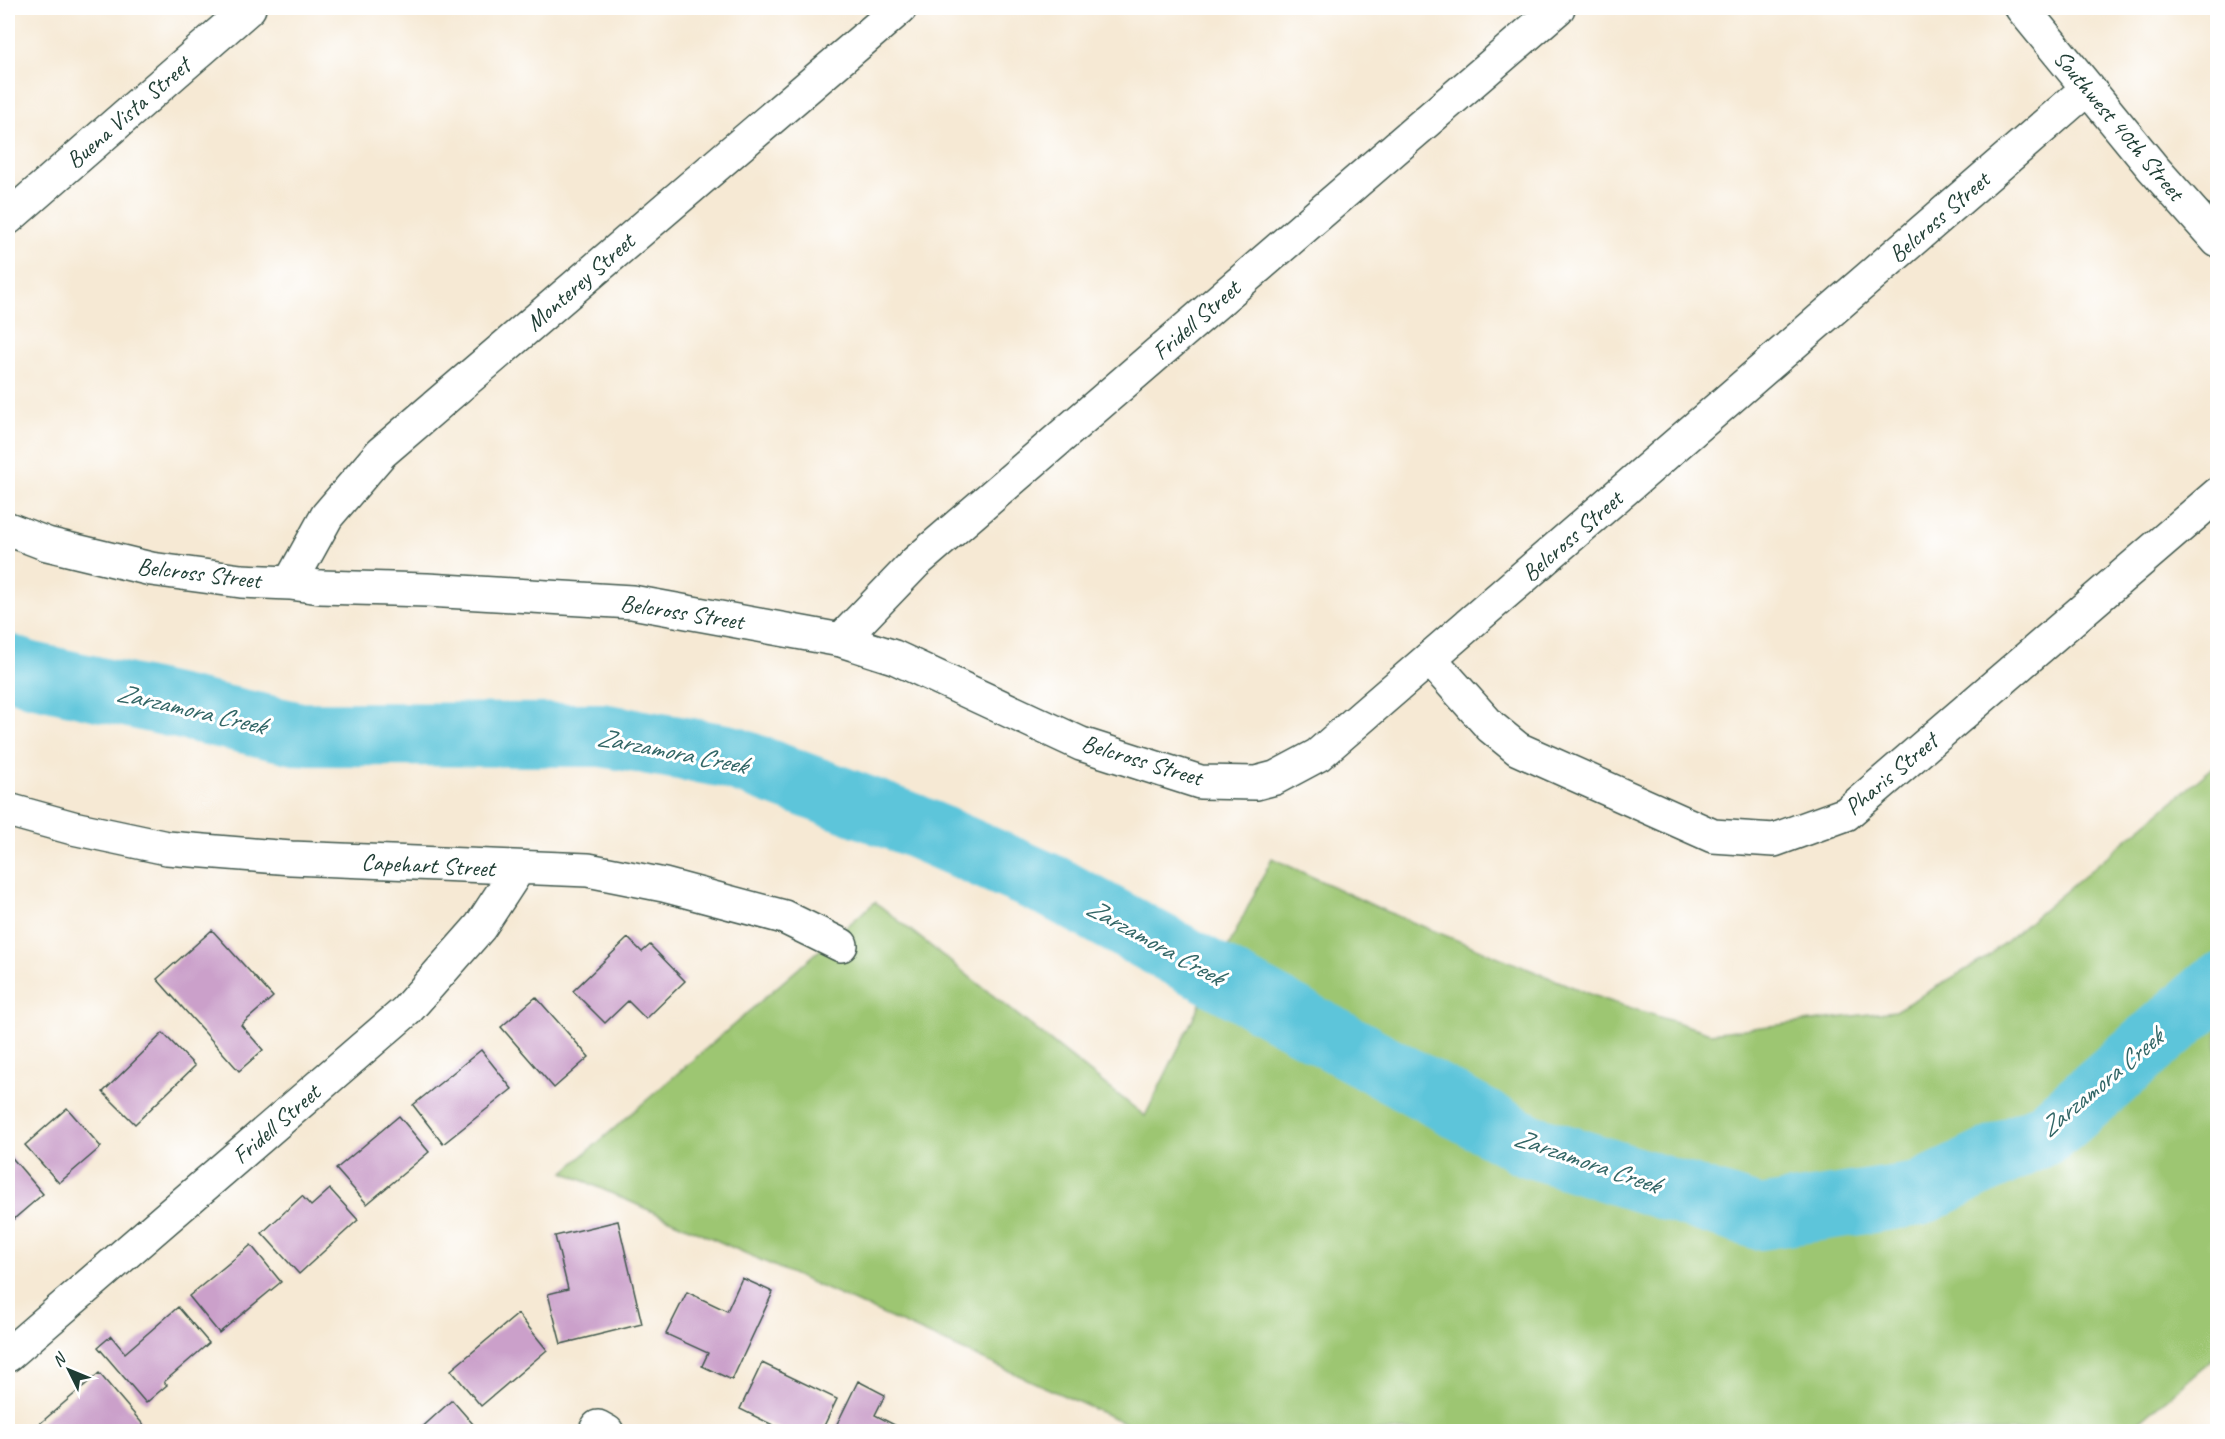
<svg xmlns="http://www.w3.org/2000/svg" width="2225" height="1439" viewBox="0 0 2225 1439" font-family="Caveat,sans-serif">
  <rect width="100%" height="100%" fill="#fff"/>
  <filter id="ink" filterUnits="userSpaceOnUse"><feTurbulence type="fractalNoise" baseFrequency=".0167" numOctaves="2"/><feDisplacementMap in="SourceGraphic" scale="12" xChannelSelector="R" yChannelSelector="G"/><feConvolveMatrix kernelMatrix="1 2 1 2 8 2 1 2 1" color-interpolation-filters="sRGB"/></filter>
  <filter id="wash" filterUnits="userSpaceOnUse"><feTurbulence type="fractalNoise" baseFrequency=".008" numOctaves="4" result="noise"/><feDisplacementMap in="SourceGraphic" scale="24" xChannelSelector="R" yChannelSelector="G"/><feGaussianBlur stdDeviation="1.35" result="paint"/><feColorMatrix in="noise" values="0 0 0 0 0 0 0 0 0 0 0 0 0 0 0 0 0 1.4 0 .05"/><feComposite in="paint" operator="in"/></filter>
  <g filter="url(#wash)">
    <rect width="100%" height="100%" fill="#f6e9d4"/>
    <path fill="#9dc672" stroke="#5e8253" stroke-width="1.5" d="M2217 764V1356L2128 1431H1143L564 1172 875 902 1145 1116 1272 858 1385 911 1600 998 1710 1033 1895 1011 1986 958Z"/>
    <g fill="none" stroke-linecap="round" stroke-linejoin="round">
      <path stroke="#5dc5da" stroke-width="64" d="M8 666 27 673 300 734 601 735 727 756 912 825 1053 887 1528 1145 1759 1218 1919 1194 2050 1131 2218 985"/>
    </g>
    <g id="blocks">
      <path fill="#cba0ca" d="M212 930 273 997 241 1025 263 1050 239 1071 157 979Z
        M628 938 642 952 650 945 685 981 646 1019 628 1001 605 1023 573 991Z
        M536 997 589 1057 554 1088 501 1027Z
        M163 1033 195 1066 135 1124 103 1092Z
        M481 1050 512 1089 443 1144 413 1105Z
        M67 1108 101 1147 59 1183 25 1145Z
        M399 1116 429 1152 367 1204 336 1169Z
        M8 1153 43 1194 8 1224Z
        M330 1189 358 1220 299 1274 262 1233 302 1196 311 1206Z
        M618 1221 642 1324 561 1344 548 1294 568 1289 555 1236Z
        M251 1245 281 1282 219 1333 189 1296Z
        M742 1278 773 1292 732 1380 702 1366 708 1353 666 1334 687 1292 727 1311Z
        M178 1307 209 1343 164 1382 167 1385 146 1403 98 1347 111 1336 125 1353Z
        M518 1314 547 1350 481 1406 451 1370Z
        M762 1363 837 1399 821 1432H787L740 1409Z
        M99 1373 147 1429 145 1432H42L37 1426Z
        M858 1381 885 1395 875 1415 908 1432H833Z
        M452 1400 480 1432H417Z
        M946 1426 958 1432H944Z"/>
    </g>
  </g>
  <g filter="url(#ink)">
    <use href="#blocks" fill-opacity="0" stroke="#3f574c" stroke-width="1.5"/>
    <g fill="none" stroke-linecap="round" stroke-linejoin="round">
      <defs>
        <path id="minor" d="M2022 8 2153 168 2218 241
          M8 218 249 8
          M8 529 47 544 151 569 241 581 290 583 320 587 427 590 632 602 841 640 894 657 1081 744 1200 782 1256 783 1275 778 1318 755 2088 88
          M290 583 327 516 381 453 900 8
          M841 640 916 562 1558 8
          M1430 659 1491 727 1518 749 1713 836 1774 840 1846 814 2218 494
          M8 810 73 828 167 848 291 858 588 870 664 885 784 917 841 945
          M8 1355 406 1011 480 927 518 869
          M595 1432 598 1427 607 1432"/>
      </defs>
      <use href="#minor" stroke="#3f574c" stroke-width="36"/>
      <use href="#minor" stroke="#fff" stroke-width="33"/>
    </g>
  </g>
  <g text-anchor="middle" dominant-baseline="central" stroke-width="6" stroke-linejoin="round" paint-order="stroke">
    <g font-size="24" fill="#1f3d34" stroke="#fff">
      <text transform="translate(128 113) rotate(-41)">Buena Vista Street</text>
      <text transform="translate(2119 125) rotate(50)">Southwest 40th Street</text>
      <text transform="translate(1939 217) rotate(-41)">Belcross Street</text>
      <text transform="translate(580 282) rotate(-41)">Monterey Street</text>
      <text transform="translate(1196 320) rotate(-41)">Fridell Street</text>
      <text transform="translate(1572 536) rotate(-41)">Belcross Street</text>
      <text transform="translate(199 573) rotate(7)">Belcross Street</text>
      <text transform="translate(682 612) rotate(9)">Belcross Street</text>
      <text transform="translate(1142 760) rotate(17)">Belcross Street</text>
      <text transform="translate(1891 774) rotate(-40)">Pharis Street</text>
      <text transform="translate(428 865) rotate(3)">Capehart Street</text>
      <text transform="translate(276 1124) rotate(-41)">Fridell Street</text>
    </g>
    <g font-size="26" font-style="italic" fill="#326666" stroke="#fff">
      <text transform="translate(191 709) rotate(13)">Zarzamora Creek</text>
      <text transform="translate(672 751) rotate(11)">Zarzamora Creek</text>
      <text transform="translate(1155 942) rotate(29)">Zarzamora Creek</text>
      <text transform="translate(2101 1083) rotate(-40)">Zarzamora Creek</text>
      <text transform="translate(1587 1161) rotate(19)">Zarzamora Creek</text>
    </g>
  </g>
  <rect width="2225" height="1439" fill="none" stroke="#fff" stroke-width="30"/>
  <g transform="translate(69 1370) rotate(313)" stroke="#ffffff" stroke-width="4.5" paint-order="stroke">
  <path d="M0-4.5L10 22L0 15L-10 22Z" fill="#1f3d34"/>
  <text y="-9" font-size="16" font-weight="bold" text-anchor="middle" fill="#1f3d34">N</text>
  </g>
</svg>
